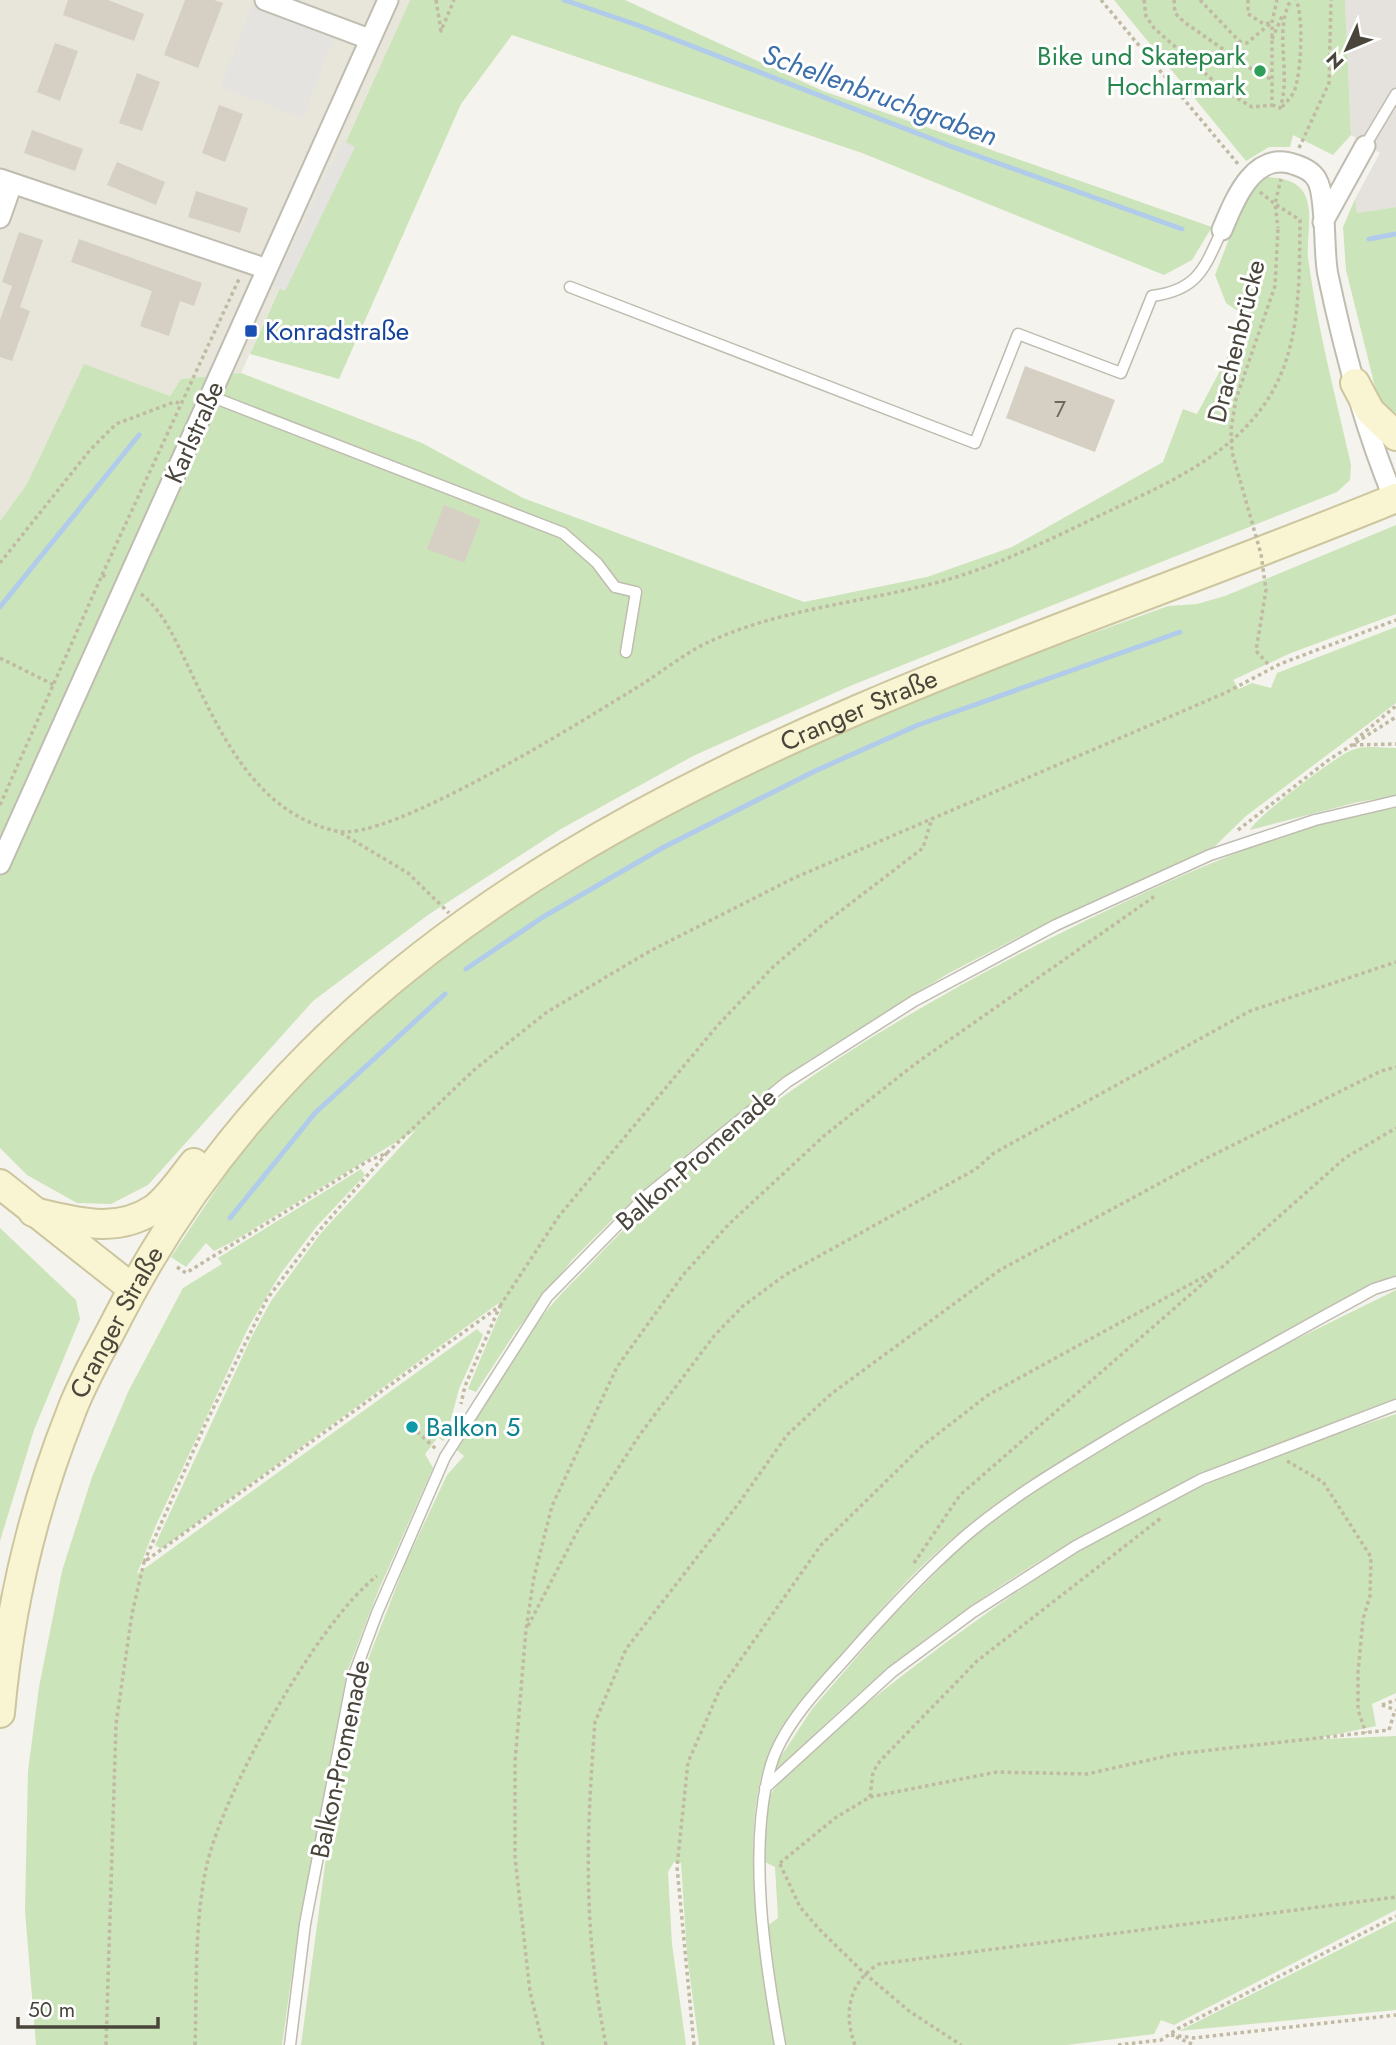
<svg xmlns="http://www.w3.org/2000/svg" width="1396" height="2045" viewBox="0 0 1396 2045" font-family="Jost,sans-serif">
  <rect width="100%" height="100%" fill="#f5f3ed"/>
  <path fill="#e8e5db" d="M0 0H410L241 373 181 379 170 396 84 365 27 484 0 521Z"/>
  <path fill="#e5e2de" d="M1345 0H1396V207L1357 213 1355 199 1380 153 1351 135Z"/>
  <path fill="#cce4ba" d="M410 0H625L823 91 1212 227 1192 260 1164 275 862 153 512 35 461 104 339 379 250 354Z
    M1114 0H1345L1351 135 1333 155 1293 135 1290 147H1269L1246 161Z
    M1268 177C1280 178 1293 179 1302 190 1315 207 1306 238 1308 258 1318 331 1335 394 1351 465L1350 480 1337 492 850 686 693 756 561 829 428 915 313 1001 148 1185 111 1204 77 1203 27 1175 0 1148V521L27 484 84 364 170 396 181 379 241 373 422 443 523 498 804 602 927 577 1012 547 1163 462 1183 409 1197 414 1248 318 1226 303 1215 275 1250 185Z
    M1355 199 1357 213 1396 207V413L1380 407 1346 270 1343 227Z
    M1396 525V614L1291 653 1233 680 1239 689 1252 683 1271 688 1277 673 1396 627V703L1246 816 1211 850 1023 935 949 973 806 1062 690 1152 615 1217 572 1260 516 1331 476 1392 468 1389 501 1310 499 1303 161 1549 155 1545 252 1336 271 1301 321 1233 416 1130 232 1242 214 1251 206 1243 186 1267 171 1257 239 1155 327 1052 470 932 645 822 918 696 1168 606 1197 604 1225 596Z
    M1396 748V796L1358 802 1250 830C1255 818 1337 755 1352 750 1364 745 1383 748 1396 748Z
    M1396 808V1279L1374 1286C1290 1331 1207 1376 1125 1425 1070 1458 1014 1491 963 1530 913 1569 862 1629 824 1679 800 1710 771 1740 761 1778 742 1851 763 1970 776 2045H699L687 1955 681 1863 674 1862 668 1872 672 1944 686 2045H301L328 1843 360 1680 406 1562 447 1475 464 1456 457 1450C484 1405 510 1358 542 1317 558 1295 580 1276 598 1256 741 1105 923 998 1110 909 1201 866 1296 823 1396 808Z
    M361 1169 365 1175 317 1226 281 1273 249 1326 156 1525 137 1574 477 1329 483 1335 459 1389 446 1438 443 1441 438 1437 425 1454 433 1468 379 1589 347 1672 299 1925 282 2045H36L25 1911 28 1771 39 1687 62 1571 92 1477 128 1392 183 1288 222 1264 218 1258Z
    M0 1228 76 1300 80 1319 34 1430 0 1541Z
    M1396 1290V1401C1330 1424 1262 1448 1198 1477 1051 1543 881 1655 774 1778L776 1764 812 1709 887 1622 968 1540 1027 1496 1238 1368Z
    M1396 1414V1693L1372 1704 1376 1726 1324 1737V1739L1396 1736V1910L1174 2025 1161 2020 1154 2034 1067 2045H784L767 1926 778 1918 775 1867 765 1862C764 1843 759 1817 768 1799 781 1772 844 1721 870 1701 946 1641 1025 1583 1108 1534 1195 1483 1301 1445 1396 1414Z
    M1396 1921V2010L1179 2031 1189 2026Z"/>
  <path fill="#e4e3e0" d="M252 5 334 36 303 118 221 87Z
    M344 141 355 147 285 291 273 285Z"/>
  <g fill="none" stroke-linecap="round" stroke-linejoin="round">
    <path stroke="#b0ccea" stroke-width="5" d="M564 0 640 26 950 146 1182 229
      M1369 239 1396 234
      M0 607 139 435
      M466 969 543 917 664 847 815 771 918 725 1180 632
      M230 1218 315 1113 445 994"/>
  </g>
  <path fill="#d5d0c3" d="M68 0H108L144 14 134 41 63 15Z
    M185 0H214L223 3 198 68 164 55Z
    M55 43 78 51 60 101 37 92Z
    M137 73 160 82 142 131 119 123Z
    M219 105 243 114 225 162 202 153Z
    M32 130 83 149 75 171 24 153Z
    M117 162 165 182 156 205 107 185Z
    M196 191 248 208 240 233 188 217Z
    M19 232 43 240 20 307 30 311 12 361 0 357V320L12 286 2 282Z
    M79 239 202 283 194 306 180 301 169 336 140 326 152 291 71 262Z
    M1025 366 1115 400 1095 452 1006 418Z
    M444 505 481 520 464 563 427 549Z"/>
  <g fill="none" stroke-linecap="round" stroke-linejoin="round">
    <defs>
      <path id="service" d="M1365 146 1396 94
        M570 287 975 443 1018 334 1121 373 1152 296C1198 290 1204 269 1222 230
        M210 396 563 533 597 563 615 587 636 592 626 652
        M765 1788 892 1672 973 1612 1076 1546 1202 1479 1396 1405
        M290 2045 305 1924 352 1680 377 1613 445 1457 547 1297 645 1197 787 1082 914 1001 1056 925 1210 855 1315 820 1396 801
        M780 2045C765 1962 747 1847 771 1765 783 1725 820 1687 848 1656 884 1615 922 1574 963 1538 1013 1495 1071 1462 1127 1428 1209 1380 1291 1334 1374 1289L1396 1282"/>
      <path id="minor" d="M265 0 369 39
        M0 179 267 269
        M0 218 12 184
        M1323 222 1365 146
        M1222 230C1235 199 1254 149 1296 165 1305 168 1313 172 1317 180 1327 197 1323 253 1328 275 1344 351 1364 427 1394 499
        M0 864 388 0"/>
      <g id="secondary">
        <path d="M1355 383 1370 411 1396 436"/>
        <path d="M0 1184 133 1289"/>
        <path d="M33 1212C74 1221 115 1235 154 1209 169 1198 182 1178 194 1163"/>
        <path id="s1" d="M0 1713C9 1610 32 1511 70 1415 82 1381 102 1349 118 1317 370 826 925 691 1396 498"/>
      </g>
    </defs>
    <use href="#service" stroke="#bfbcb0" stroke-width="13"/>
    <use href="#minor" stroke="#bfbcb0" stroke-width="23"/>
    <use href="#secondary" stroke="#ccc69f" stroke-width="32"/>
    <path stroke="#c0b9a3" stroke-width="3.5" stroke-dasharray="3.5 3.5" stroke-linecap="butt" d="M436 0 441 31 454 0
      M1101 0 1238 164
      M1144 0 1146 16 1154 28 1225 91 1252 107 1272 105V22L1277 0
      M1174 0 1175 13 1184 22 1260 75 1274 80
      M1200 0 1239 41 1247 43 1271 23
      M1248 0V14L1264 24 1270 23
      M1272 39 1283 14
      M1272 105 1280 108C1292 73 1273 32 1291 0
      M1282 107C1287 101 1293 96 1295 89 1301 72 1304 16 1296 0
      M1299 148 1329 83 1331 0
      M1260 192 1275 204 1278 228
      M0 563 90 450 116 424 174 402 180 403
      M102 575 239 279
      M141 594C164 612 174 638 187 664 220 732 254 812 336 831 388 844 588 717 641 685 664 670 688 651 713 640 783 609 858 603 931 584 992 569 1046 541 1103 514 1155 489 1215 464 1253 419 1302 363 1299 291 1300 220L1275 204 1281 179
      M0 658 54 685
      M1355 740 1396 706
      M1353 745 1396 744
      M0 805 102 575 108 578
      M1238 830 1330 759 1396 717
      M341 833 408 873 449 913
      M387 1153 474 1070 547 1012 650 951 794 878 1225 693 1280 664 1396 620
      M177 1267 186 1273 368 1161 387 1153 317 1233 267 1299 204 1427 144 1562 500 1306 465 1386 461 1404
      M1221 1268 1345 1158 1396 1128
      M500 1306 559 1216 718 1025 773 967 821 926 923 848 932 818
      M412 1427 436 1449
      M1287 1461 1323 1482 1371 1557 1370 1596 1363 1619 1358 1673V1710L1366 1733
      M914 1563 960 1495 1215 1273
      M528 1626 579 1528 641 1433 714 1336 743 1306 785 1275 976 1169 994 1153 1250 1011 1396 962
      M1382 1705 1396 1710
      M1382 1705 1396 1700
      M870 1797 873 1772 880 1761 977 1661 1161 1518
      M780 1863 835 1818 870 1797 997 1772 1087 1774 1176 1754 1389 1730 1395 1710
      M780 1864 800 1907 819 1929 864 1973 909 2011 961 2045
      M1171 2035 1194 2038 1396 2015
      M1176 2037 1194 2045
      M106 2045 116 1724 132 1614 144 1562
      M195 2045C197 1985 194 1922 207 1864 224 1791 318 1621 377 1576
      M543 2045 530 1992 515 1857V1762L526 1629 534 1577 552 1506 617 1367 683 1275 729 1224 825 1135 915 1064 1155 896
      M606 2045C583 1931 586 1837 595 1722L626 1649 739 1503 787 1435 831 1394 1000 1270 1195 1164 1381 1071 1396 1067
      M694 2045 677 1867 688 1762 720 1689 821 1545 921 1447 988 1395 1220 1268
      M855 2045C843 2014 849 1981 879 1964L1396 1897
      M1118 2045 1161 2040 1179 2028 1396 1916"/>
    <use href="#service" stroke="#fff" stroke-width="10"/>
    <use href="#minor" stroke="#fff" stroke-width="19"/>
    <use href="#secondary" stroke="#f9f4d2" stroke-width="28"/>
    <path stroke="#c0b9a3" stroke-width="3.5" stroke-dasharray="3.5 3.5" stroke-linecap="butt" d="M1268 664 1256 651 1266 590 1261 554 1232 452 1231 429 1236 399 1275 286 1278 228"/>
  </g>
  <circle fill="#2e9e5b" stroke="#fff" stroke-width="2.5" cx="1260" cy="71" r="7"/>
  <rect fill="#1a4fb4" stroke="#fff" stroke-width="2.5" x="244" y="324" width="14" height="14" rx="3.5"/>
  <circle fill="#0f9aa8" stroke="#fff" stroke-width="2.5" cx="412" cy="1427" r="7"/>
  <g text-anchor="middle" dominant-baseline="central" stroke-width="6" stroke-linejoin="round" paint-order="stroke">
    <g font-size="23" fill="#6c685d">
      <text x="1060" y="409">7</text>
    </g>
    <g font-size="26" fill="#27864d" stroke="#fff" text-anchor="end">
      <text x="1246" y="56">Bike und Skatepark<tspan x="1246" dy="30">Hochlarmark</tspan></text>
    </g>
    <g font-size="26" fill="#164399" stroke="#fff" text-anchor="start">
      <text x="265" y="331">Konradstraße</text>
    </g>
    <g font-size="26" fill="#49453b" stroke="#fff">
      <text transform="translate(1236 341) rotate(-76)">Drachenbrücke</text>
      <text transform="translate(194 432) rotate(-66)">Karlstraße</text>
      <text stroke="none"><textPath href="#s1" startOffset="1395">Cranger Straße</textPath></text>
      <text transform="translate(696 1159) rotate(-41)">Balkon-Promenade</text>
      <text stroke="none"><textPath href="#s1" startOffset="411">Cranger Straße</textPath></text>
      <text transform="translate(340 1759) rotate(-78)">Balkon-Promenade</text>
    </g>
    <g font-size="26" fill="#0d838f" stroke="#fff" text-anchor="start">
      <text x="426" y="1427">Balkon 5</text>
    </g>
    <g font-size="28" font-style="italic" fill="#3e70aa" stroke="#fff">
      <text transform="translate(880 95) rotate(20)">Schellenbruchgraben</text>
    </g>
  </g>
  <g transform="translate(1347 49) rotate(226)" stroke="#ffffff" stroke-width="5" paint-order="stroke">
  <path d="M0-5L12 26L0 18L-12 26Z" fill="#49453b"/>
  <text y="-10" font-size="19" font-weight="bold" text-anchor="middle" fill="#49453b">N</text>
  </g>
  <path d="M18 2017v10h140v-10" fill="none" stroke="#49453b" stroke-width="3.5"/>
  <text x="28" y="2017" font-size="21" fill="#49453b" stroke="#ffffff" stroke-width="5" paint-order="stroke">50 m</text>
</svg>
